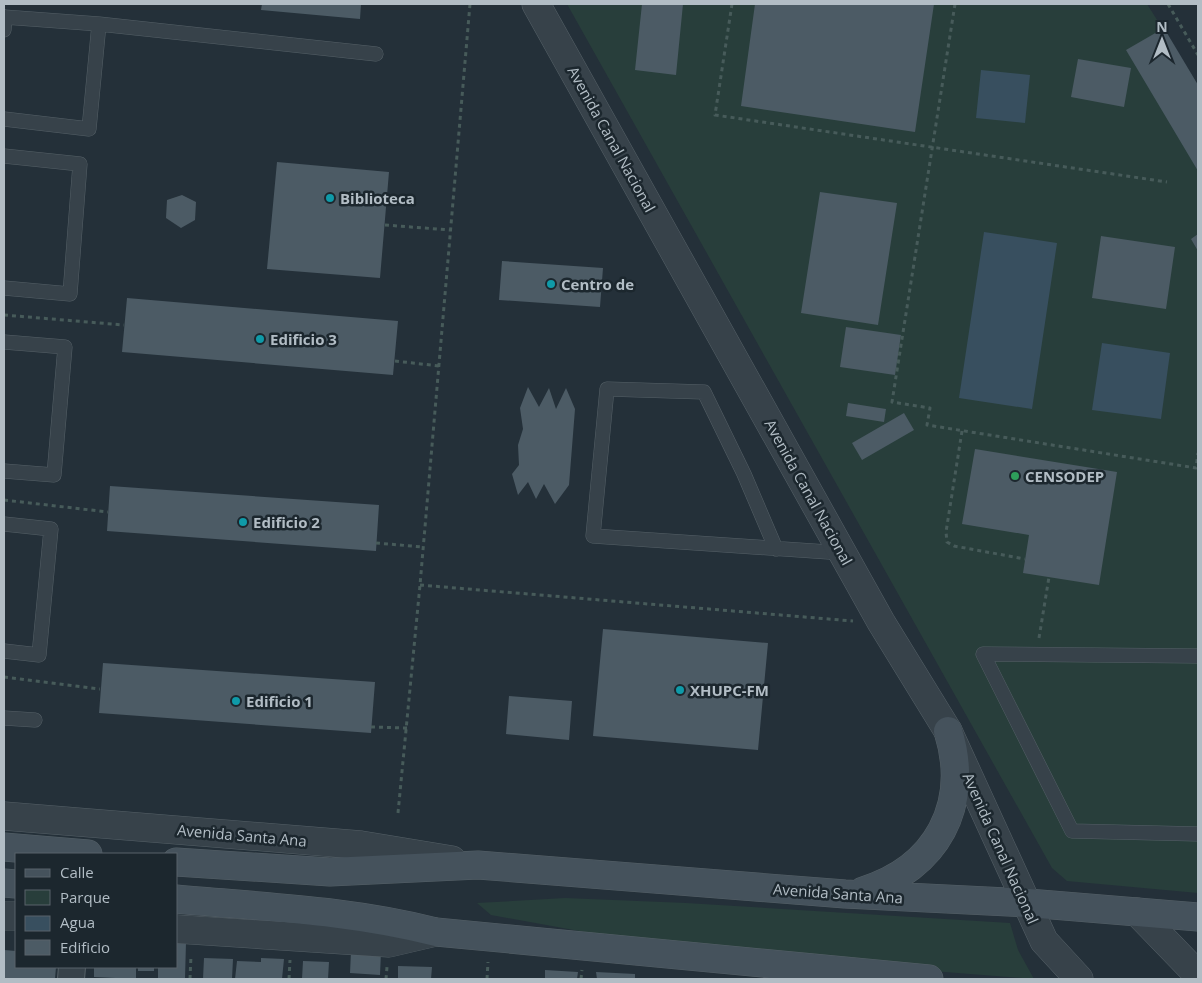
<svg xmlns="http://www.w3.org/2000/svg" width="1202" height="983" viewBox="0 0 1202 983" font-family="'Open Sans',sans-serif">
  <rect width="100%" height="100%" fill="#243039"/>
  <path fill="#283e3b" d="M567 4H1147L1198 85V893L1067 881 1052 868Z
    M565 898 686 903 1010 923 1018 950 1034 979 894 968 612 937 491 915 477 903Z"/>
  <path fill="#384f5f" d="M981 70 1030 75 1025 123 976 118Z
    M984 232 1057 243 1032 409 959 398Z
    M1102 343 1170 353 1161 419 1092 410Z"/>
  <path fill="#4c5b65" d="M262 4H361L360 19 261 10Z
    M642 4H683L676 75 635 70Z
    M755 4H934L915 132 741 106Z
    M1164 28 1198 85V171L1126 50Z
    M1078 59 1131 68 1124 107 1071 97Z
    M277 162 389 172 380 278 267 269Z
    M820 192 897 203 878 325 801 313Z
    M182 195 196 202 195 220 181 228 166 218 167 200Z
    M1198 234V251L1191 239Z
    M1101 236 1175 247 1166 309 1092 298Z
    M502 261 603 268 600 307 499 300Z
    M127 298 398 321 393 375 122 352Z
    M846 327 901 335 895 375 840 367Z
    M528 387 539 407 549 388 556 409 566 388 575 409 569 485 555 504 544 484 536 499 528 482 518 495 512 474 519 465 518 445 523 429 520 408Z
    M848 403 886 409 884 422 846 416Z
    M904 413 914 430 862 460 852 443Z
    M975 449 1117 472 1099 585 1023 573 1029 535 962 524Z
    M110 486 379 505 376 551 107 531Z
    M603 629 768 643 758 750 593 736Z
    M103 663 375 682 371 733 99 713Z
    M509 696 572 701 569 740 506 734Z
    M176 942H186L185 979H158V967H176Z
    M4 950 16 951V967H56L55 979H4Z
    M351 951 381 952 380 975 350 973Z
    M204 958 233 959 232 979H203Z
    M261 958 284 959 282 979H235L237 961 261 962Z
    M303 961 329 962 328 979H302Z
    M398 966 432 967 431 979H398Z
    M94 967H136V979L94 977Z
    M138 967H154V971H138Z
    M545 970 578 972 577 979H545Z
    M596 972 635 974V979H597Z"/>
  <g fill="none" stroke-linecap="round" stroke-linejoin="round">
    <defs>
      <path id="service" d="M4 17 99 24 89 129 4 119
        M99 24 376 54
        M4 30 5 17
        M4 156 80 164 70 294 4 288
        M4 342 65 347 54 475 4 471
        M4 524 51 529 39 655 4 651
        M776 549 744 474 704 392 607 389 593 536 843 553
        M1198 656 983 654 1072 831 1198 834
        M4 718 35 720"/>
      <path id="minor" d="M71 979 72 967"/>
      <path id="tertiary" d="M536 4 881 622 948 731 1044 941 1079 979
        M4 816 361 845 452 860
        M1137 912 1198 975
        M4 916H16
        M176 929 389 943 436 932"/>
      <path id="secondary" d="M4 847 88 854
        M176 862 330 872 478 865 845 894 1028 903 1198 917
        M4 883 16 884
        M863 891C937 868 971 805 948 731
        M176 899C263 907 351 910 436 932L929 979"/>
    </defs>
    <use href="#service" stroke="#556067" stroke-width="15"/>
    <use href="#minor" stroke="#556067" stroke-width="28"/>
    <use href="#tertiary" stroke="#556067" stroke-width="29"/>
    <use href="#secondary" stroke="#556067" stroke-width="29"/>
    <path stroke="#475b5a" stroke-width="3" stroke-dasharray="4 4" stroke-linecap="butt" d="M732 4 715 115 1167 182
      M955 4 892 402 930 408 927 425 1196 468 1198 453
      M1168 4 1198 55
      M385 225 450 230
      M4 315 124 325
      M395 361 439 366
      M962 431 946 532 947 542 954 546 1025 559
      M4 500 108 512
      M376 543 423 547
      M420 585 853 621
      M1039 638 1049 577
      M4 677 100 689
      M371 727 407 728
      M398 813 420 585 470 4
      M190 979 191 955
      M289 979 290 960
      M386 979 387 967
      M487 979 488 962
      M581 979 582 970"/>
    <use href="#service" stroke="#37424a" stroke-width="14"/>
    <use href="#minor" stroke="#37424a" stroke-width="26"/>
    <use href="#tertiary" stroke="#37424a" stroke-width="28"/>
    <use href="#secondary" stroke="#45525c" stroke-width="28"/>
  </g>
  <g fill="#0f9aa8" stroke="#1c272e" stroke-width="2">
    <circle cx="330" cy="198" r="5"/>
    <circle cx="551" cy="284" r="5"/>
    <circle cx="260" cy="339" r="5"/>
    <circle cx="243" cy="522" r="5"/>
    <circle cx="680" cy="690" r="5"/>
    <circle cx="236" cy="701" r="5"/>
  </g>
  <circle fill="#2e9e5b" stroke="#1c272e" stroke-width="2" cx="1015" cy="476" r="5"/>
  <g text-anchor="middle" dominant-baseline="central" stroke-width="5" stroke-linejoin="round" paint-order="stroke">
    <g font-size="15" fill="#b2bdc5" stroke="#1c272e">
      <text transform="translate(612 139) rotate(61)">Avenida Canal Nacional</text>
      <text transform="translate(809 492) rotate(61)">Avenida Canal Nacional</text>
      <text transform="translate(242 835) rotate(5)">Avenida Santa Ana</text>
      <text transform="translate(1001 848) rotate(66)">Avenida Canal Nacional</text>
      <text transform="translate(838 893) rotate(4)">Avenida Santa Ana</text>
    </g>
    <g font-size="15" font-weight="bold" fill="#b2bdc5" stroke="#1c272e" text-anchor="start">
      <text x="340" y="198">Biblioteca</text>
      <text x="561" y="284">Centro de</text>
      <text x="270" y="339">Edificio 3</text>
      <text x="1025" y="476">CENSODEP</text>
      <text x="253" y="522">Edificio 2</text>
      <text x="690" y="690">XHUPC-FM</text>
      <text x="246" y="701">Edificio 1</text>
    </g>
  </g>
  <rect width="1202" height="983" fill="none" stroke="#b2bdc5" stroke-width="10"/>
  <rect x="15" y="853" width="162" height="115" fill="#1c272e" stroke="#58636a"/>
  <rect x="25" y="869" width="25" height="8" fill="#45525c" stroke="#58636a"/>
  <text x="60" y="878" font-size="15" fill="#b2bdc5">Calle</text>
  <rect x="25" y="890" width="25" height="15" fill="#283e3b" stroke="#58636a"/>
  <text x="60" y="903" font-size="15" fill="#b2bdc5">Parque</text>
  <rect x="25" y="916" width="25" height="15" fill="#384f5f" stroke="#58636a"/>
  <text x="60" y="928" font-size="15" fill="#b2bdc5">Agua</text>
  <rect x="25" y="940" width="25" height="15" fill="#4c5b65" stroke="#58636a"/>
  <text x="60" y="953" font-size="15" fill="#b2bdc5">Edificio</text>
  <g transform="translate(1162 40)" stroke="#1c272e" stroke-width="4" paint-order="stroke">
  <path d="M0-4L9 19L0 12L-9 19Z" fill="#b2bdc5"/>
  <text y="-8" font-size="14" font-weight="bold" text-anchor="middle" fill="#b2bdc5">N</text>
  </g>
</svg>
